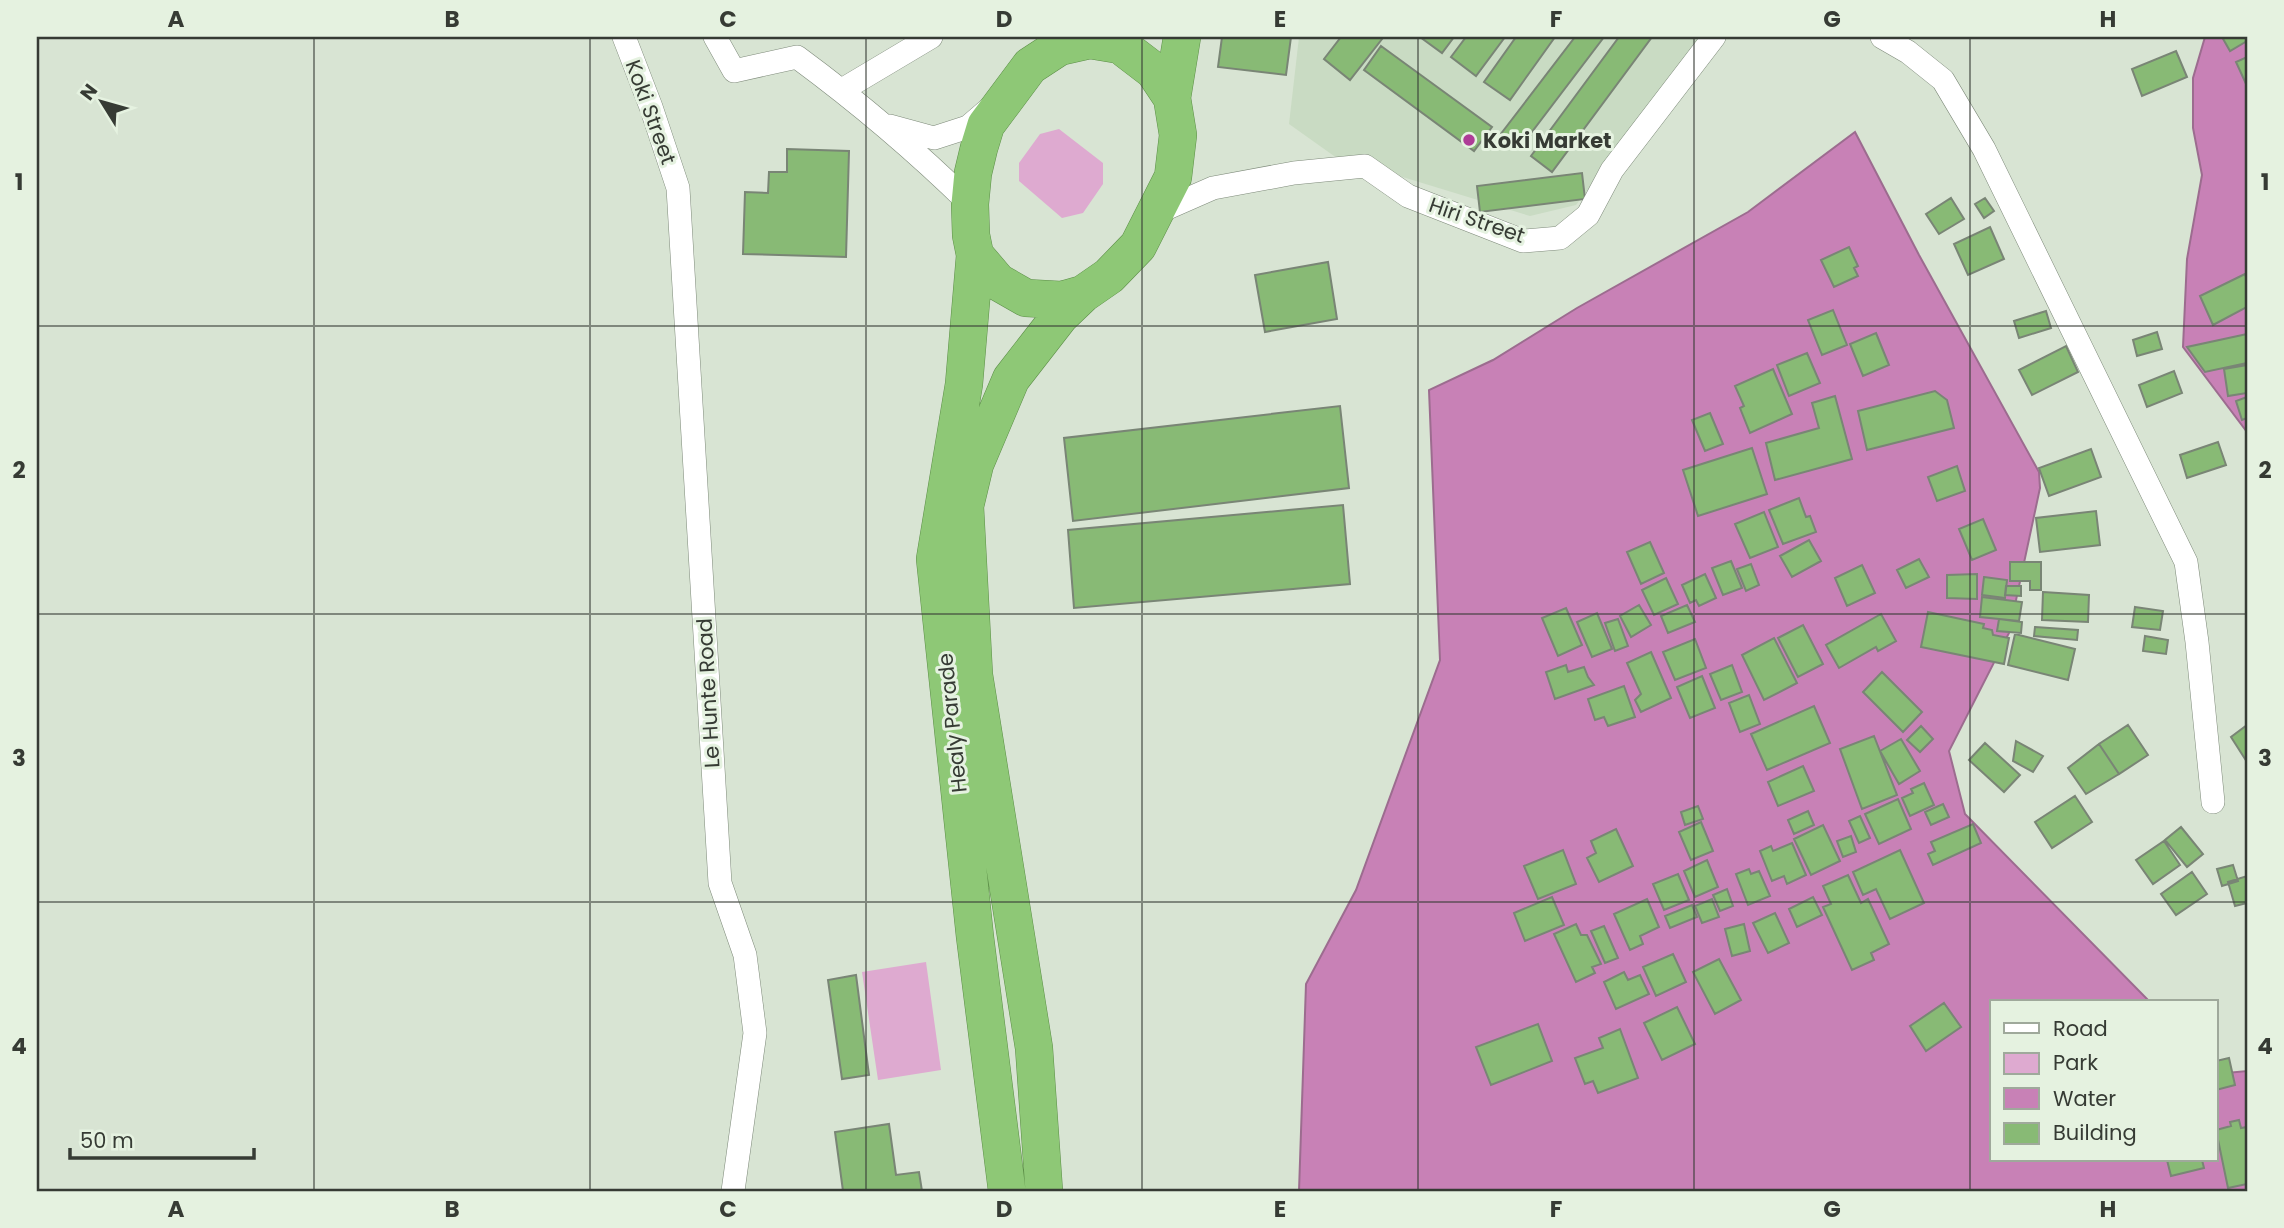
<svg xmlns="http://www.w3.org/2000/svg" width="2284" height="1228" viewBox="0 0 2284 1228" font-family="Poppins,sans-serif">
  <rect width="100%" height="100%" fill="#d8e4d3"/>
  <path fill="#c9dbc3" d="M1299 37H1705L1576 205 1530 216 1334 156 1289 124Z"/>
  <path fill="#deaad0" d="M1059 129 1103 163V184L1083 213 1062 218 1019 181V163L1040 134Z
    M926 962 941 1070 878 1080 862 972Z"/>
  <path fill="#c881b6" stroke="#9c6c8f" stroke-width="2" d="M2205 37H2247V432L2183 347 2187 259 2202 175 2193 128V78Z
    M1855 132 1919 255 2039 472 2040 488 2009 633 1949 751 1965 814 2150 1002H1992V1160H2216V1074L2247 1071V1191H1299L1306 984 1356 890 1440 660 1429 390 1493 360 1577 308 1748 212Z"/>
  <path fill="#88ba75" stroke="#798575" stroke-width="2" d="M1222 37H1291L1286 75 1218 67Z
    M1341 37H1379L1382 39 1350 80 1324 59Z
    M1420 37H1454L1442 53Z
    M1466 37H1505L1476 76 1451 57Z
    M1516 37H1555L1510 100 1484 82Z
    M1575 37H1604L1519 149 1500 135Z
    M1619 37H1652L1552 172 1531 156Z
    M2222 37H2247V41L2230 51Z
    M1381 46 1492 127 1474 151 1364 70Z
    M2176 51 2187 77 2142 96 2132 69Z
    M2247 57V86L2236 62Z
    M787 149 849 151 846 257 743 254 745 192 768 193 769 172H787Z
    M1582 173 1585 199 1480 212 1477 186Z
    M1951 198 1964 219 1939 234 1926 214Z
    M1985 198 1994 211 1984 218 1975 204Z
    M1990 227 2004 259 1968 275 1954 244Z
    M1849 247 1858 266 1854 268 1858 276 1834 287 1821 260Z
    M1328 262 1337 319 1265 332 1255 275Z
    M2245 274 2247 280V307L2213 325 2200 296Z
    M1833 310 1847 345 1822 355 1808 320Z
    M2046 311 2051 328 2019 338 2014 321Z
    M2157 332 2162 349 2137 356 2133 340Z
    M1876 333 1889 365 1863 376 1850 344Z
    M2247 334V363L2205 372 2187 347Z
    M2066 346 2078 372 2032 395 2019 370Z
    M1807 353 1820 383 1789 396 1777 365Z
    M2247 365V393L2228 396 2224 369Z
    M1773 369 1792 414 1750 433 1740 408 1744 406 1735 386Z
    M2174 371 2182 393 2147 407 2139 385Z
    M1935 391 1947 400 1954 428 1867 450 1858 411Z
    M1835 396 1852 459 1775 480 1766 443 1819 428 1812 403Z
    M2247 397V418L2242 420 2236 401Z
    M1340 406 1349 488 1073 521 1064 438Z
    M1710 413 1723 444 1705 451 1692 420Z
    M2218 442 2226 465 2187 478 2180 455Z
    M1752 448 1767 494 1698 516 1683 470Z
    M2091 449 2101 477 2049 496 2039 468Z
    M1957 466 1965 491 1937 501 1928 477Z
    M1799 498 1806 517 1810 516 1816 532 1783 544 1769 510Z
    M1343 505 1350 584 1074 608 1068 530Z
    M2096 511 2100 545 2040 552 2036 518Z
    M1764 512 1778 547 1750 558 1735 524Z
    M1983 519 1996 550 1972 560 1959 529Z
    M1809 540 1821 561 1792 577 1780 556Z
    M1650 542 1664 573 1641 584 1627 552Z
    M1919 559 1929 577 1906 588 1897 570Z
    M1731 561 1742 588 1723 595 1712 568Z
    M2010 562H2041V590H2030V581H2010Z
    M1751 564 1759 585 1746 591 1737 569Z
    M1862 565 1875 593 1847 606 1835 578Z
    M1705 574 1716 598 1699 606 1696 600 1690 603 1682 585Z
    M1977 574V599L1947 598V575Z
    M1984 577 2007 580 2005 598 1982 595Z
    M1666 578 1678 604 1654 615 1642 590Z
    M2006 586H2021V596L2005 595Z
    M2043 592 2089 595 2088 622 2042 620Z
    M1982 597 2022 602 2019 621 1980 617Z
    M1639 605 1651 625 1631 637 1620 616Z
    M1687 605 1695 622 1668 633 1661 616Z
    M2135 607 2163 611 2160 630 2132 627Z
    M1566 608 1582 645 1558 656 1542 618Z
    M1928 612 1984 624 1983 628 1992 630 1993 635 2009 638 2004 664 1921 647Z
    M1597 613 1612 649 1592 657 1577 622Z
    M1881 614 1896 641 1878 651 1876 647 1839 668 1826 645Z
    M1618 619 1628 646 1615 651 1605 623Z
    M1999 619 2022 622 2021 633 1997 631Z
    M1803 625 1823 664 1798 677 1778 638Z
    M2035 627 2078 630 2077 640 2034 636Z
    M2015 634 2075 649 2068 680 2008 665Z
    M2145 636 2168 640 2166 654 2143 651Z
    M1774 638 1797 683 1764 700 1742 655Z
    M1695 639 1706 668 1675 680 1663 652Z
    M1651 652 1671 698 1641 712 1635 700 1641 694 1627 663Z
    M1566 665 1568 672 1584 667 1588 677 1594 685 1555 699 1546 672Z
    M1732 665 1742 692 1721 700 1710 674Z
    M1882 672 1922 712 1903 732 1863 692Z
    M1702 676 1715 708 1690 718 1677 687Z
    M1624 686 1635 717 1608 726 1604 717 1595 720 1588 699Z
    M1749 695 1760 724 1740 732 1729 703Z
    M1814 706 1830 743 1767 770 1751 734Z
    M2128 725 2148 755 2119 774 2099 744Z
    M2247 725V762L2231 737Z
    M1921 726 1933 739 1920 752 1907 740Z
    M1874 736 1897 795 1862 809 1840 749Z
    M1901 739 1920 771 1899 784 1880 751Z
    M2016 741 2043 756 2033 772 2013 761Z
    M1985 743 2020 775 2004 792 1969 760Z
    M2099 744 2119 774 2086 794 2068 768Z
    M1803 766 1814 791 1778 806 1768 782Z
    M1924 783 1934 805 1910 816 1902 798 1913 793 1911 789Z
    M2075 796 2092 822 2052 848 2035 822Z
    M1898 799 1911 829 1879 844 1865 814Z
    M1943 804 1949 817 1931 825 1925 812Z
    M1698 806 1703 819 1685 825 1681 812Z
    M1808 811 1814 825 1794 834 1788 820Z
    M1860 816 1870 838 1859 843 1849 821Z
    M1701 822 1713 851 1691 860 1679 832Z
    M1973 824 1981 843 1933 865 1928 854 1935 851 1931 842Z
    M1823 825 1840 861 1811 875 1794 839Z
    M2181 827 2203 854 2187 867 2165 840Z
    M1616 829 1633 866 1599 882 1587 858 1596 853 1591 841Z
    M1851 836 1856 852 1843 857 1837 841Z
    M2164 841 2180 865 2153 884 2136 860Z
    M1792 843 1806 875 1787 884 1784 876 1772 881 1760 851 1771 846 1773 851Z
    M1563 850 1576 884 1538 899 1524 866Z
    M1900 850 1924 903 1890 919 1876 889 1863 895 1853 872Z
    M1707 860 1718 887 1695 897 1684 871Z
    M2233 865 2238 881 2222 886 2217 869Z
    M1749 869 1751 874 1759 871 1770 896 1748 905 1736 874Z
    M2192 872 2207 894 2176 915 2161 894Z
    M1678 874 1689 900 1664 910 1653 884Z
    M1848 875 1861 903 1868 899 1889 944 1871 953 1874 960 1852 970 1823 907 1831 904 1823 886Z
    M2247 876V903L2235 906 2228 882Z
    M1727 889 1733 906 1720 911 1713 895Z
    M1552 897 1564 925 1525 941 1514 913Z
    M1813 897 1822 915 1797 927 1789 909Z
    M1647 899 1659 927 1640 936 1643 944 1630 950 1614 914Z
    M1712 899 1719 917 1702 923 1695 906Z
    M1692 905 1697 917 1670 928 1665 916Z
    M1775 913 1789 943 1768 953 1753 923Z
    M1576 924 1581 935H1587L1601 964 1592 967 1595 973 1576 982 1554 934Z
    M1744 924 1750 951 1732 956 1725 929Z
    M1604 926 1618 958 1605 963 1591 931Z
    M1673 954 1686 982 1656 996 1643 967Z
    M1719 959 1741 1000 1715 1014 1693 972Z
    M1624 972 1628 980 1640 975 1649 994 1616 1009 1604 982Z
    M856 975 869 1075 842 1079 828 980Z
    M1944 1003 1961 1027 1926 1051 1910 1026Z
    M1677 1007 1695 1044 1662 1060 1644 1023Z
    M1538 1024 1552 1061 1491 1085 1476 1047Z
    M1620 1029 1638 1078 1598 1093 1593 1081 1585 1084 1575 1058 1603 1048 1599 1038Z
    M2229 1058 2235 1085 2216 1090V1061Z
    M2239 1120 2241 1128 2247 1127V1184L2228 1188 2216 1130 2231 1126 2230 1122Z
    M889 1124 896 1175 919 1172 922 1191H843L835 1132Z
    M2167 1160H2202L2204 1168 2171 1176Z"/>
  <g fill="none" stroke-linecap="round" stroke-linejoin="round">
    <defs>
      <path id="minor" d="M624 37 651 107 678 188 720 883 745 955 755 1033 733 1191
        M715 37 734 71 797 57C858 102 916 151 970 204
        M1882 37 1908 52 1943 80 1984 149 2186 562 2197 642 2213 802
        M842 90 931 37
        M890 126 934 138 968 127 989 109
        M1156 213 1213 188 1294 173 1365 166 1408 196 1523 241 1560 238 1588 215 1612 170 1714 37"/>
      <path id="trunk" d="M1090 40 1120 45 1154 71 1172 98 1178 135 1173 177 1138 246 1109 276 1083 294 1062 300 1026 298 998 282 975 255 971 235 970 204 973 173 979 148 986 125 1030 66 1059 47Z
        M1172 98 1182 37
        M975 255 964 384 935 559 975 937 1007 1191
        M1044 1191 1034 1048 974 675 965 506 975 464 1011 379 1060 316 1083 294"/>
    </defs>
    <use href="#minor" stroke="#7e8a7a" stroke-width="24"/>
    <use href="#trunk" stroke="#5c8e48" stroke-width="38"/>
    <use href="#minor" stroke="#fff" stroke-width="23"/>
    <use href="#trunk" stroke="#8ec876" stroke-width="37"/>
  </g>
  <path fill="none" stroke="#363b34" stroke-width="2" stroke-opacity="0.55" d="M314 37V1191M590 37V1191M866 37V1191M1142 37V1191M1418 37V1191M1694 37V1191M1970 37V1191M37 326H2247M37 614H2247M37 902H2247"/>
  <circle fill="#ae3c97" stroke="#e5f2e0" stroke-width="2.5" cx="1469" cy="140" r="7"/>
  <g text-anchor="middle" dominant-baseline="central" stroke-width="6" stroke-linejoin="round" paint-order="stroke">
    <g font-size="21" fill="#363b34" stroke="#e5f2e0">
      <text transform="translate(651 112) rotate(70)">Koki Street</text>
      <text transform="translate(1477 220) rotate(19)">Hiri Street</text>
      <text transform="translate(708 693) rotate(-93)">Le Hunte Road</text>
      <text transform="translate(952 723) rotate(-96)">Healy Parade</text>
    </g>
    <g font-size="21" font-weight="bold" fill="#363b34" stroke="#e5f2e0" text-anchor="start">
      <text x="1483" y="140">Koki Market</text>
    </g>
  </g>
  <rect width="2284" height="1228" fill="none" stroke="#e5f2e0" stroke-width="77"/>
  <rect x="1990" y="1000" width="228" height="161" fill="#e5f2e0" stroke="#9fa99b" stroke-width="2"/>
  <rect x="2004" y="1023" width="35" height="10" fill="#ffffff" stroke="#9fa99b" stroke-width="2"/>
  <text x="2053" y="1036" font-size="21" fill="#363b34">Road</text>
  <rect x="2004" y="1053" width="35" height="21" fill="#deaad0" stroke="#9fa99b" stroke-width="2"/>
  <text x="2053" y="1070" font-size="21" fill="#363b34">Park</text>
  <rect x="2004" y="1088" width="35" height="21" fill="#c881b6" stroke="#9fa99b" stroke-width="2"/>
  <text x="2053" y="1106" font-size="21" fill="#363b34">Water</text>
  <rect x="2004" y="1123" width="35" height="21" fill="#88ba75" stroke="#9fa99b" stroke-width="2"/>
  <text x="2053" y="1140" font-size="21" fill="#363b34">Building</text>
  <g transform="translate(102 102) rotate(307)" stroke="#e5f2e0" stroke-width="5" paint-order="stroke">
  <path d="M0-5L12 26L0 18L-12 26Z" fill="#363b34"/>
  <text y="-10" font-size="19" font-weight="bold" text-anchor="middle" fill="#363b34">N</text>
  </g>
  <path d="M70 1148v10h184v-10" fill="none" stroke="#363b34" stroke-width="3.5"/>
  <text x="80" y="1148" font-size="21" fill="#363b34" stroke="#e5f2e0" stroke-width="5" paint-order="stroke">50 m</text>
  <rect x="38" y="38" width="2208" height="1152" fill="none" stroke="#363b34" stroke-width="2.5"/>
  <g font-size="23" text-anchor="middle" font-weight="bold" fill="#363b34">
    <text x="176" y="27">A</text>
    <text x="452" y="27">B</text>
    <text x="728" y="27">C</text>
    <text x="1004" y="27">D</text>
    <text x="1280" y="27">E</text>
    <text x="1556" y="27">F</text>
    <text x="1832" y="27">G</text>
    <text x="2108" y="27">H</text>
    <text x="19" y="190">1</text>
    <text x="2265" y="190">1</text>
    <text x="19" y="478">2</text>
    <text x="2265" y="478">2</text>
    <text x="19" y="766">3</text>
    <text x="2265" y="766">3</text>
    <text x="19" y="1054">4</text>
    <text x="2265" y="1054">4</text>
    <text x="176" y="1217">A</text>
    <text x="452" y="1217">B</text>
    <text x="728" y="1217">C</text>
    <text x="1004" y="1217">D</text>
    <text x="1280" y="1217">E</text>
    <text x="1556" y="1217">F</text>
    <text x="1832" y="1217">G</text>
    <text x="2108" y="1217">H</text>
  </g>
</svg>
